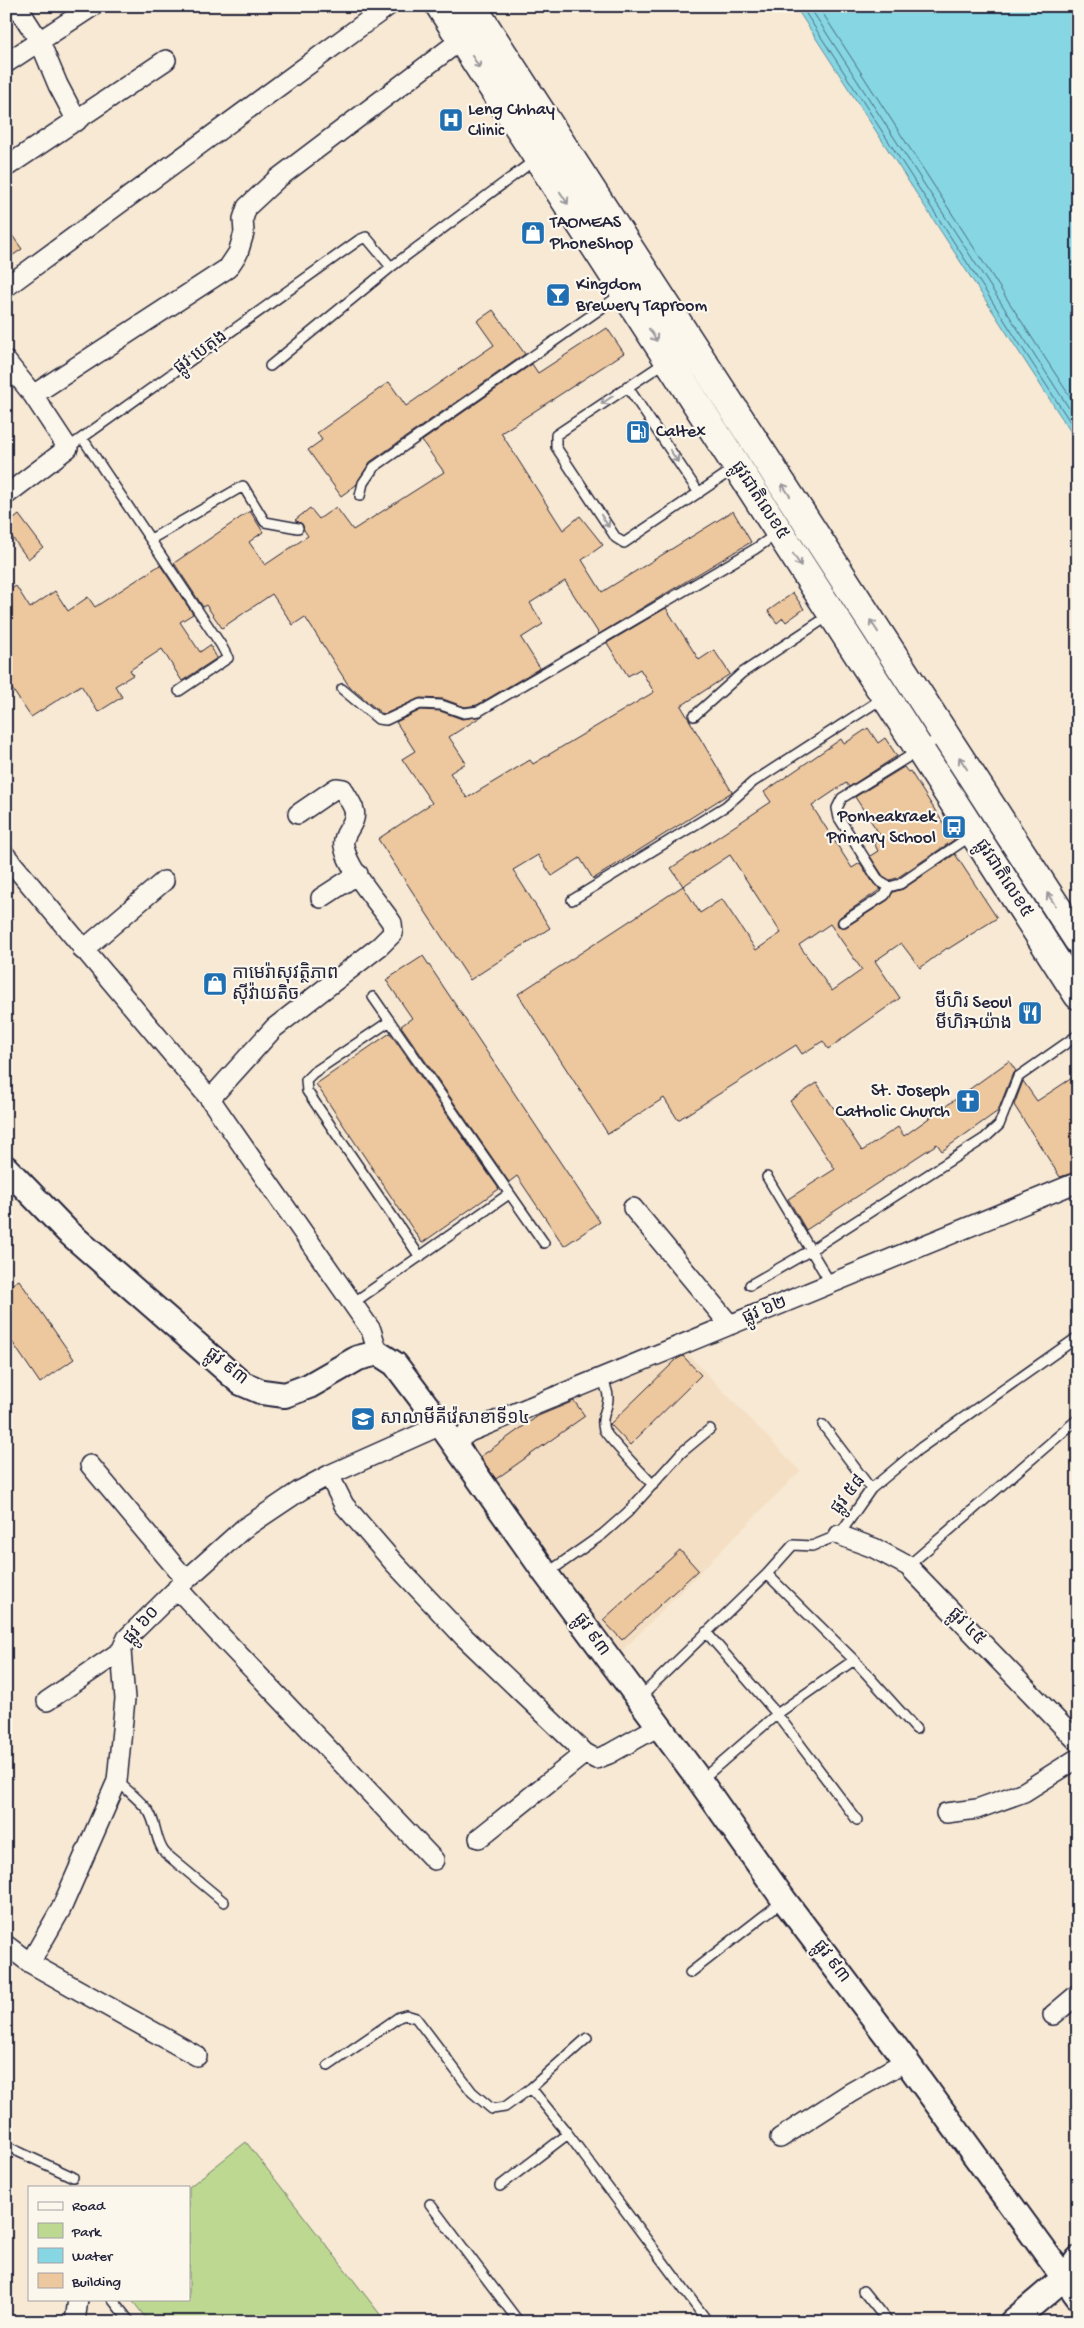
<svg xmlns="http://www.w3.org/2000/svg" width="1084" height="2328" viewBox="0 0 1084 2328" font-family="'Gochi Hand','Noto Sans Khmer',sans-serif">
  <rect width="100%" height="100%" fill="#f7e9d4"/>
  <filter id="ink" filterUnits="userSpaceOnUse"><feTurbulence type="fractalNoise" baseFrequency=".02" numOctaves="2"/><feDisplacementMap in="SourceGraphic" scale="10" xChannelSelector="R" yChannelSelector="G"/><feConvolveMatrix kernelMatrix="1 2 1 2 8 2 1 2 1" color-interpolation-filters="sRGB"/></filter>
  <g filter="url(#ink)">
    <path fill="#f4dfc4" d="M673 1351 688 1354 800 1471 620 1653 471 1444 479 1431Z"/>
    <path fill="#bdd991" stroke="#707e66" d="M246 2142 386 2322H149L131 2299H189V2187Z"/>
    <path fill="#86d6e3" stroke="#5e8ea0" d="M795 6H1078V443Z"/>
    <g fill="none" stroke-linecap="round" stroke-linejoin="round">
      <path stroke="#4a6a7e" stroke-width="1" d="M801 6 1078 434
        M809 6 1078 422
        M818 6 1078 409"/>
    </g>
    <path fill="#edc79d" stroke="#22223b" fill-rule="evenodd" d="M6 227 22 249 6 260Z
      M493 310 525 354 370 462 356 485 341 496 308 450 322 440 317 433 389 382 406 406 494 345 477 321Z
      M607 328 624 353 501 433 563 530 580 516 603 545 582 560 602 592 733 511 751 542 599 634 565 581 530 603 543 624 521 638 540 668 477 705 465 707 443 699 420 698 385 714 381 713 349 686 305 617 293 625 272 594 222 628 206 605 203 607 174 563 250 511 263 532 249 542 265 565 308 536 304 530 302 524 295 520 310 508 319 519 336 507 353 530 444 472 422 441 532 364 538 373Z
      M19 515 43 547 28 559 6 529V525Z
      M160 565 193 614 180 622 200 652 210 645 217 658 182 681 162 649 130 670 133 675 115 686 122 697 98 712 81 685 31 717 6 680V592L16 586 30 608 55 591 68 611 88 597 95 607Z
      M793 593 804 609 786 622 783 618 777 623 768 611Z
      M666 608 699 660 714 650 730 674 681 706 732 792 593 879 580 858 552 876 538 855 513 870 550 928 470 980 378 839 432 803 402 759 415 751 396 722 421 710 440 711 462 719 482 716 449 737 466 763 450 773 467 798 530 760 533 764 654 692 640 669 628 676 607 643Z
      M868 728 878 743 885 738 897 756 849 787 846 783 812 806 852 868 860 863 874 884 881 889 840 917 837 922 838 926 846 927 888 900 893 892 903 889 955 854 997 918 948 949 947 948 920 968 901 943 875 961 900 998 828 1049 823 1041 802 1054 796 1045 678 1120 664 1098 608 1134 518 994 683 886 671 868 771 802 764 792 841 739 844 744ZM730 855 781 933 756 950 722 899 700 913 683 886ZM830 924 862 970 832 991 799 945Z
      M904 767 908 772 910 771 954 840 897 878 890 880 883 876 870 856 878 851 874 843 882 838 855 797Z
      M423 956 600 1222 564 1246 517 1176 509 1182 401 1026 412 1018 386 980Z
      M390 1033 499 1189 422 1243 316 1084Z
      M1009 1061 1016 1071 1012 1075 998 1111 942 1151 937 1144 806 1230 788 1199 835 1169 790 1101 817 1083 862 1151 898 1127 904 1136Z
      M1078 1074V1171L1060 1177 1014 1105 1023 1081 1037 1101Z
      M19 1280 74 1359 40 1383 6 1333V1288Z
      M683 1356 701 1375 630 1445 610 1424 677 1359Z
      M574 1401 585 1416 496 1479 480 1457 538 1416Z
      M680 1550 698 1570 622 1640 603 1620Z"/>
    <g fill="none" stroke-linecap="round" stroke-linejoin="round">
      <defs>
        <path id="service" d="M667 361 556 435V447L616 538 624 543 735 468
          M270 366 391 267 536 159
          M627 386 699 493
          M83 439 221 645 228 658 179 691
          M68 448 359 240 366 237 391 267
          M360 496 363 483 374 467 646 277
          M151 539 243 486 265 522 298 528
          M342 689 378 719 386 720 420 704 441 705 464 713 479 711 755 549 778 533
          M694 716 742 673 830 615
          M942 736 842 798 837 808 839 818 879 881 889 887 900 884 972 835
          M572 900 726 806 753 782 883 698
          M843 922 885 895 889 887
          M373 997 544 1243
          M390 1021 313 1073 306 1080 307 1091 420 1257
          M767 1177 831 1284
          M750 1285 811 1250 985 1138 999 1125 1018 1077 1078 1035
          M353 1303 509 1194
          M601 1378C618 1405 598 1410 604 1430 607 1437 645 1476 653 1485
          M823 1425 871 1489
          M908 1566 1078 1419
          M546 1574 603 1534 628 1512 681 1453 710 1429
          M767 1574 854 1660 916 1729
          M706 1632 777 1714 857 1820
          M638 1699 767 1574 793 1545 812 1546 839 1535 871 1489 919 1449 1078 1337
          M117 1781C127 1790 141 1801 149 1812 157 1825 155 1841 165 1853L224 1902
          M700 1781 777 1714 854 1660
          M690 1973 784 1900
          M328 2066 399 2017 406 2015 416 2018 472 2092 492 2109 505 2107 531 2088 587 2038
          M531 2088 568 2134
          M6 2146 73 2177
          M500 2186 568 2134 708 2322
          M430 2204 519 2322
          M863 2291 888 2322
          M112 2299 130 2322"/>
        <path id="minor" d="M17 6 40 42 58 85 77 121
          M6 63 93 6
          M6 167 166 60
          M6 287 388 6
          M6 361 33 395 68 448 6 495
          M33 395 228 268 238 253 244 233 243 219 247 207 277 179 470 33
          M6 856 210 1099 371 1330 378 1353
          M321 898 358 874
          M83 950 164 881
          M210 1099 274 1028 380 946 393 933 392 923C378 902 348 870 344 846 341 833 358 824 354 810 352 803 346 796 343 789L336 788 298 814
          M633 1208 730 1325
          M454 1443 469 1432 1078 1182
          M90 1465 186 1580
          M329 1475 344 1505 395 1564 464 1637 585 1753 596 1759 609 1754 659 1726
          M839 1535 874 1548 908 1566 1078 1742
          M177 1588 220 1635 434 1860
          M47 1701 121 1651
          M946 1813 977 1809 1024 1792 1078 1758
          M479 1838 585 1753
          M6 1945 30 1963 197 2056
          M30 1963 61 1909 117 1781 125 1699 121 1651 127 1638 186 1580 243 1529 301 1490 329 1475 441 1425
          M1053 2015 1078 1994
          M780 2138 850 2093 906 2061
          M75 2322 78 2299"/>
        <path id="tertiary" d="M6 1168 67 1231 241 1383 262 1392 285 1395 309 1386 358 1358 378 1353 395 1364 441 1425 546 1574 700 1781 784 1900 906 2061 1078 2297
          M1012 2322 1064 2278 1078 2259"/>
        <path id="trunk" d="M440 6 1078 995
          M472 6 1078 940"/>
      </defs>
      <use href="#service" stroke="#22223b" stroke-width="12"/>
      <use href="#minor" stroke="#22223b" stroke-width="22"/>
      <use href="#tertiary" stroke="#22223b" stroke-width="28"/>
      <use href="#trunk" stroke="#22223b" stroke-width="31"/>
      <use href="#service" stroke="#fbf7ec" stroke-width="9"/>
      <use href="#minor" stroke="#fbf7ec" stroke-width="19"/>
      <use href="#tertiary" stroke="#fbf7ec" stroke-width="24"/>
      <use href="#trunk" stroke="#fbf7ec" stroke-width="28"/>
    </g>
    <defs><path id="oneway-shaft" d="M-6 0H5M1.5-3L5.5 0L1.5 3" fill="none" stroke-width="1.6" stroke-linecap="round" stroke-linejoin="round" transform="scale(1.25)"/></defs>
    <g stroke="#99979c">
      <use href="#oneway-shaft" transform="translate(476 62) rotate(57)"/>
      <use href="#oneway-shaft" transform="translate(564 198) rotate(57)"/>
      <use href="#oneway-shaft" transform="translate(653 335) rotate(57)"/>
      <use href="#oneway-shaft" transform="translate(607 400) rotate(146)"/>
      <use href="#oneway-shaft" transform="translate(674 456) rotate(56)"/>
      <use href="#oneway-shaft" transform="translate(786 490) rotate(-123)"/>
      <use href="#oneway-shaft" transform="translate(605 521) rotate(57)"/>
      <use href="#oneway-shaft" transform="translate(797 560) rotate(57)"/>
      <use href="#oneway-shaft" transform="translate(874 626) rotate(-123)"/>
      <use href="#oneway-shaft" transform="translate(963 763) rotate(-123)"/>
      <use href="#oneway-shaft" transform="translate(1051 899) rotate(-123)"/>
    </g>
  </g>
  <defs>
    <symbol id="hospital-square" viewBox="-11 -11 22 22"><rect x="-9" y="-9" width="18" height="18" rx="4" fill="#1f6fb2" stroke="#fbf7ec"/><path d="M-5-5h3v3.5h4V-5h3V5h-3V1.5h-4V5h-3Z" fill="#fff"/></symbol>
    <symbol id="shop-square" viewBox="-11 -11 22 22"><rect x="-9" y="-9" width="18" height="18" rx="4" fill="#1f6fb2" stroke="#fbf7ec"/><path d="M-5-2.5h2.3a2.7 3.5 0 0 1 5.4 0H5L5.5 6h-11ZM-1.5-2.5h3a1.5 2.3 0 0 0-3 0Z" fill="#fff"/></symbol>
    <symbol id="bar-square" viewBox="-11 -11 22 22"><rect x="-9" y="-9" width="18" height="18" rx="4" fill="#1f6fb2" stroke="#fbf7ec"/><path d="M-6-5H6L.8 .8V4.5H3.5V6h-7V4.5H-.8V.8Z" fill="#fff"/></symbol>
    <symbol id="fuel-square" viewBox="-11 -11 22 22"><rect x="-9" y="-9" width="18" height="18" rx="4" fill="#1f6fb2" stroke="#fbf7ec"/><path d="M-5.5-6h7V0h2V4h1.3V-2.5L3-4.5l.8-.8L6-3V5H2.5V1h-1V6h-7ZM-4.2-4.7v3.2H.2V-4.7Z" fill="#fff"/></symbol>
    <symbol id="bus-square" viewBox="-11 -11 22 22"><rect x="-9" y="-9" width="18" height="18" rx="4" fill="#1f6fb2" stroke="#fbf7ec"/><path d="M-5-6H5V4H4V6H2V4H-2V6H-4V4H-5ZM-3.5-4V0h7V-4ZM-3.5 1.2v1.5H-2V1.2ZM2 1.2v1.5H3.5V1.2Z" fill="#fff"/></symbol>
    <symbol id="restaurant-square" viewBox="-11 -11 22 22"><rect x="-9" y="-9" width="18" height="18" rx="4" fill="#1f6fb2" stroke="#fbf7ec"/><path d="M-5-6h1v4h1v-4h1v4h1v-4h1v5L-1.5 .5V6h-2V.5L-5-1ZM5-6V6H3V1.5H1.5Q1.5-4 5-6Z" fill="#fff"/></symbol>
    <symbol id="church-square" viewBox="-11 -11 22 22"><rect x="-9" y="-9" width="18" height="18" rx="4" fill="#1f6fb2" stroke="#fbf7ec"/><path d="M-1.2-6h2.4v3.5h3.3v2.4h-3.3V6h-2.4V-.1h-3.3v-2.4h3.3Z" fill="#fff"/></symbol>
    <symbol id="school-square" viewBox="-11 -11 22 22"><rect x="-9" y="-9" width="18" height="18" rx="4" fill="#1f6fb2" stroke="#fbf7ec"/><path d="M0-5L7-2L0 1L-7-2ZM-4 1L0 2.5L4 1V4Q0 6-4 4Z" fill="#fff"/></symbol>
  </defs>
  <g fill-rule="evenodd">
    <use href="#hospital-square" x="437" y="106" width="28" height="28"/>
    <use href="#shop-square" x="519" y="219" width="28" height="28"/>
    <use href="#bar-square" x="544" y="281" width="28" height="28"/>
    <use href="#fuel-square" x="624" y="418" width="28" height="28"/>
    <use href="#bus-square" x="940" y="813" width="28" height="28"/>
    <use href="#shop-square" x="201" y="970" width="28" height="28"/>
    <use href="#restaurant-square" x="1016" y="999" width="28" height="28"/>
    <use href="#church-square" x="954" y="1087" width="28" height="28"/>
    <use href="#school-square" x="349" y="1405" width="28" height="28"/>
  </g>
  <g text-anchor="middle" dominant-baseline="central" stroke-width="4.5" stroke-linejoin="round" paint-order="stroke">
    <g font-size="18" fill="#22223b" stroke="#fbf7ec" text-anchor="start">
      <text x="468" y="110">Leng Chhay<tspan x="468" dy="21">Clinic</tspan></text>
      <text x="550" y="223">TAOMEAS<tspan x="550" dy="21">PhoneShop</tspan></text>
      <text x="576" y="285">Kingdom<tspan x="576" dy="21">Brewery Taproom</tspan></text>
      <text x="656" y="432">Caltex</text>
      <text x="936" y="817" text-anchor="end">Ponheakraek<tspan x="936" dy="21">Primary School</tspan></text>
      <text x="232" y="974">កាមេរ៉ាសុវត្ថិភាព<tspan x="232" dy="21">ស៊ីវ៉ាយតិច</tspan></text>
      <text x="1012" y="1003" text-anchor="end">មីហិរ Seoul<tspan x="1012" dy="21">មីហិរ7យ៉ាង</tspan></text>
      <text x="950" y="1091" text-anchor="end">St. Joseph<tspan x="950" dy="21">Catholic Church</tspan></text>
      <text x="380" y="1419">សាលាមីគីវ៉េសាខាទី១៤</text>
    </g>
    <g font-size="18" fill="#22223b" stroke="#fbf7ec">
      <text transform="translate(201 353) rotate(-36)">ផ្លូវ បេតុង</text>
      <text transform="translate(759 501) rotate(57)">ផ្លូវជាតិលេខ៥</text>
      <text transform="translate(1003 879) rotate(57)">ផ្លូវជាតិលេខ៥</text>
      <text transform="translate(765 1311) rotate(-22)">ផ្លូវ ៦២</text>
      <text transform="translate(226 1367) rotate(38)">ផ្លូវ ៩៣</text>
      <text transform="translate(849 1495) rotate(-52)">ផ្លូវ ៥៨</text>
      <text transform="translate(142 1626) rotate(-49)">ផ្លូវ ៦០</text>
      <text transform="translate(966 1627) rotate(46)">ផ្លូវ ៤៥</text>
      <text transform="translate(591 1635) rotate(54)">ផ្លូវ ៩៣</text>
      <text transform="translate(831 1962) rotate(53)">ផ្លូវ ៩៣</text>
    </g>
  </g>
  <rect width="1084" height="2328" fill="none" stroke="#fbf7ec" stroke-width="25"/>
  <rect x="12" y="12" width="1059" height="2303" fill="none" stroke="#22223b" stroke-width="2" filter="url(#ink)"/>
  <rect x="28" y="2186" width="162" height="115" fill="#fbf7ec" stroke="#a4a2a5"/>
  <rect x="38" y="2202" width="25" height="8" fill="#fbf7ec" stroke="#a4a2a5"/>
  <text x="72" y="2210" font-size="15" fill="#22223b">Road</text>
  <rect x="38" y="2223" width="25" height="15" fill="#bdd991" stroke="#a4a2a5"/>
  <text x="72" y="2236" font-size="15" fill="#22223b">Park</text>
  <rect x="38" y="2248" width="25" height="15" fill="#86d6e3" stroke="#a4a2a5"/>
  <text x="72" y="2260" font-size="15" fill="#22223b">Water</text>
  <rect x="38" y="2273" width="25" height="15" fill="#edc79d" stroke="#a4a2a5"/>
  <text x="72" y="2286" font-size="15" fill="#22223b">Building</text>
</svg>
